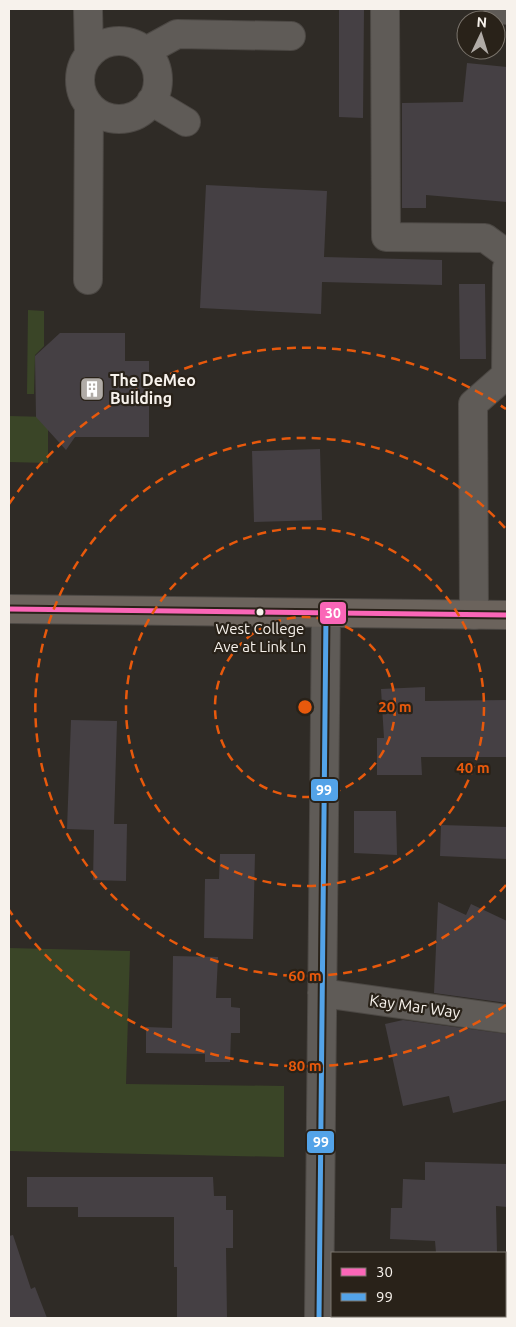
<svg xmlns="http://www.w3.org/2000/svg" width="516" height="1327" viewBox="0 0 516 1327" font-family="Ubuntu,sans-serif">
  <rect width="100%" height="100%" fill="#2f2b26"/>
  <path fill="#3a4527" d="M28 310 44 311V346L35 355 34 394H27Z
    M9 416 48 417V463L9 462Z
    M9 948 130 951 126 1084 284 1086V1157L9 1151Z"/>
  <path fill="#454044" d="M339 9H364L363 118 339 117Z
    M467 63 507 67V202L426 195V208H402V103L463 102Z
    M206 185 327 191 324 257 442 260V285L322 282 321 314 200 308Z
    M459 284H485L486 359H460Z
    M60 333H125V361H149V437H75L66 450 36 417 35 356Z
    M320 449 322 520 254 522 252 451Z
    M425 687V701L507 700V757H421L422 775H377V738H384L381 689Z
    M71 720 117 721 114 824H127L126 881 93 880 94 830 67 829Z
    M354 811H396L397 855 354 853Z
    M441 825 507 827V859L440 856Z
    M220 854H255L253 939 204 938 205 879H219Z
    M438 902 466 915 471 904 507 921V1003L434 993Z
    M173 956 218 957 216 998H231V1007L240 1008V1033H231L230 1062H205V1054L146 1053V1027L172 1028Z
    M403 1020 507 1034V1100L453 1113 449 1096 403 1106 385 1024Z
    M425 1162 507 1164V1207L496 1206 497 1253H436L435 1241 390 1239 391 1208H402L403 1179 425 1180Z
    M27 1177H213L214 1196H226V1210H233V1248H226L227 1318H177V1267H174V1217H78V1207H27Z
    M13 1235 31 1289 35 1287 47 1318H9V1236Z"/>
  <g fill="none" stroke-linecap="round" stroke-linejoin="round">
    <defs>
      <path id="minor" d="M88 9 89 55
        M385 9 386 237 485 238 507 254
        M498 9 507 10
        M80 80a39 39 0 1 1 78 0a39 39 0 1 1-78 0Z
        M146 51 177 34 291 36
        M151 101 186 122
        M88 280 89 105
        M474 615 473 404 506 375 507 268
        M322 993 507 1019
        M319 1318 326 614"/>
      <path id="major" d="M9 609 507 615"/>
    </defs>
    <use href="#minor" stroke="#4c4844" stroke-width="30"/>
    <use href="#major" stroke="#4c4844" stroke-width="30"/>
    <use href="#minor" stroke="#5f5b57" stroke-width="28"/>
    <use href="#major" stroke="#6b635c" stroke-width="28"/>
    <defs>
      <path id="bus-1" d="M9 609 507 615"/>
      <path id="bus-2" d="M319 1318 326 614"/>
    </defs>
    <use href="#bus-1" stroke="#292219" stroke-width="9"/>
    <use href="#bus-2" stroke="#292219" stroke-width="9"/>
    <use href="#bus-1" stroke="#fa66b7" stroke-width="5"/>
    <use href="#bus-2" stroke="#53a3e8" stroke-width="5"/>
  </g>
  <g fill="none" stroke="#e8590c" stroke-width="2.5" stroke-dasharray="9 6">
    <circle cx="305" cy="707" r="90"/>
    <circle cx="305" cy="707" r="179"/>
    <path d="M506 885A269 269 0 1 1 506 529"/>
    <path d="M506 1005A359 359 0 0 1 9 910M9 504A359 359 0 0 1 506 409"/>
  </g>
  <defs>
    <symbol id="building-square" viewBox="-11 -11 22 22"><rect x="-9" y="-9" width="18" height="18" rx="4" fill="#b1aca7" stroke="#292219"/><path d="M-4-6H4V6H1V3H-1V6H-4ZM-2.5-4.3h1.7v1.8h-1.7ZM.8-4.3h1.7v1.8H.8ZM-2.5-1h1.7V.8h-1.7ZM.8-1h1.7V.8H.8Z" fill="#fff"/></symbol>
  </defs>
  <g fill-rule="evenodd">
    <use href="#building-square" x="78" y="375" width="28" height="28"/>
  </g>
  <circle fill="#f7f2ec" stroke="#292219" stroke-width="2" cx="260" cy="612" r="4.5"/>
  <g text-anchor="middle" dominant-baseline="central" stroke-width="4.5" stroke-linejoin="round" paint-order="stroke">
    <g font-size="15" fill="#f7f2ec" stroke="#292219">
      <text x="260" y="628">West College<tspan x="260" dy="18">Ave at Link Ln</tspan></text>
    </g>
    <g font-size="16" font-weight="bold" fill="#f7f2ec" stroke="#292219" text-anchor="start">
      <text x="110" y="380">The DeMeo<tspan x="110" dy="18">Building</tspan></text>
    </g>
    <g font-size="16" fill="#f7f2ec" stroke="#292219">
      <text transform="translate(415 1006) rotate(8)">Kay Mar Way</text>
    </g>
  </g>
  <circle cx="305" cy="707" r="8" fill="#e8590c" stroke="#292219" stroke-width="2.5"/>
  <g font-size="15" text-anchor="middle" font-weight="bold" fill="#e8590c" stroke="#292219" stroke-width="4.5" stroke-linejoin="round" paint-order="stroke">
    <text x="395" y="712">20 m</text>
    <text x="473" y="773">40 m</text>
    <text x="305" y="981">60 m</text>
    <text x="305" y="1071">80 m</text>
  </g>
  <g stroke="#292219" stroke-width="2">
    <rect x="319" y="601" width="28" height="24" rx="5" fill="#fa66b7"/>
    <rect x="310" y="778" width="29" height="24" rx="5" fill="#53a3e8"/>
    <rect x="306" y="1130" width="29" height="24" rx="5" fill="#53a3e8"/>
  </g>
  <g font-size="14" text-anchor="middle" font-weight="bold" fill="#fff">
    <text x="333" y="618">30</text>
    <text x="324" y="795">99</text>
    <text x="321" y="1147">99</text>
  </g>
  <rect width="516" height="1327" fill="none" stroke="#f7f2ec" stroke-width="20"/>
  <rect x="331" y="1252" width="175" height="65" fill="#292219" stroke="#7b756d"/>
  <rect x="341" y="1268" width="25" height="8" fill="#fa66b7" stroke="#7b756d"/>
  <text x="376" y="1277" font-size="15" fill="#f7f2ec">30</text>
  <rect x="341" y="1293" width="25" height="8" fill="#53a3e8" stroke="#7b756d"/>
  <text x="376" y="1302" font-size="15" fill="#f7f2ec">99</text>
  <g transform="translate(481 35) rotate(4)"><circle r="24" fill="#292219" stroke="#7b756d"/>
  <path d="M0-4L9 19L0 12L-9 19Z" fill="#b1aca7"/>
  <text y="-8" font-size="14" font-weight="bold" text-anchor="middle" fill="#f7f2ec">N</text>
  </g>
</svg>
